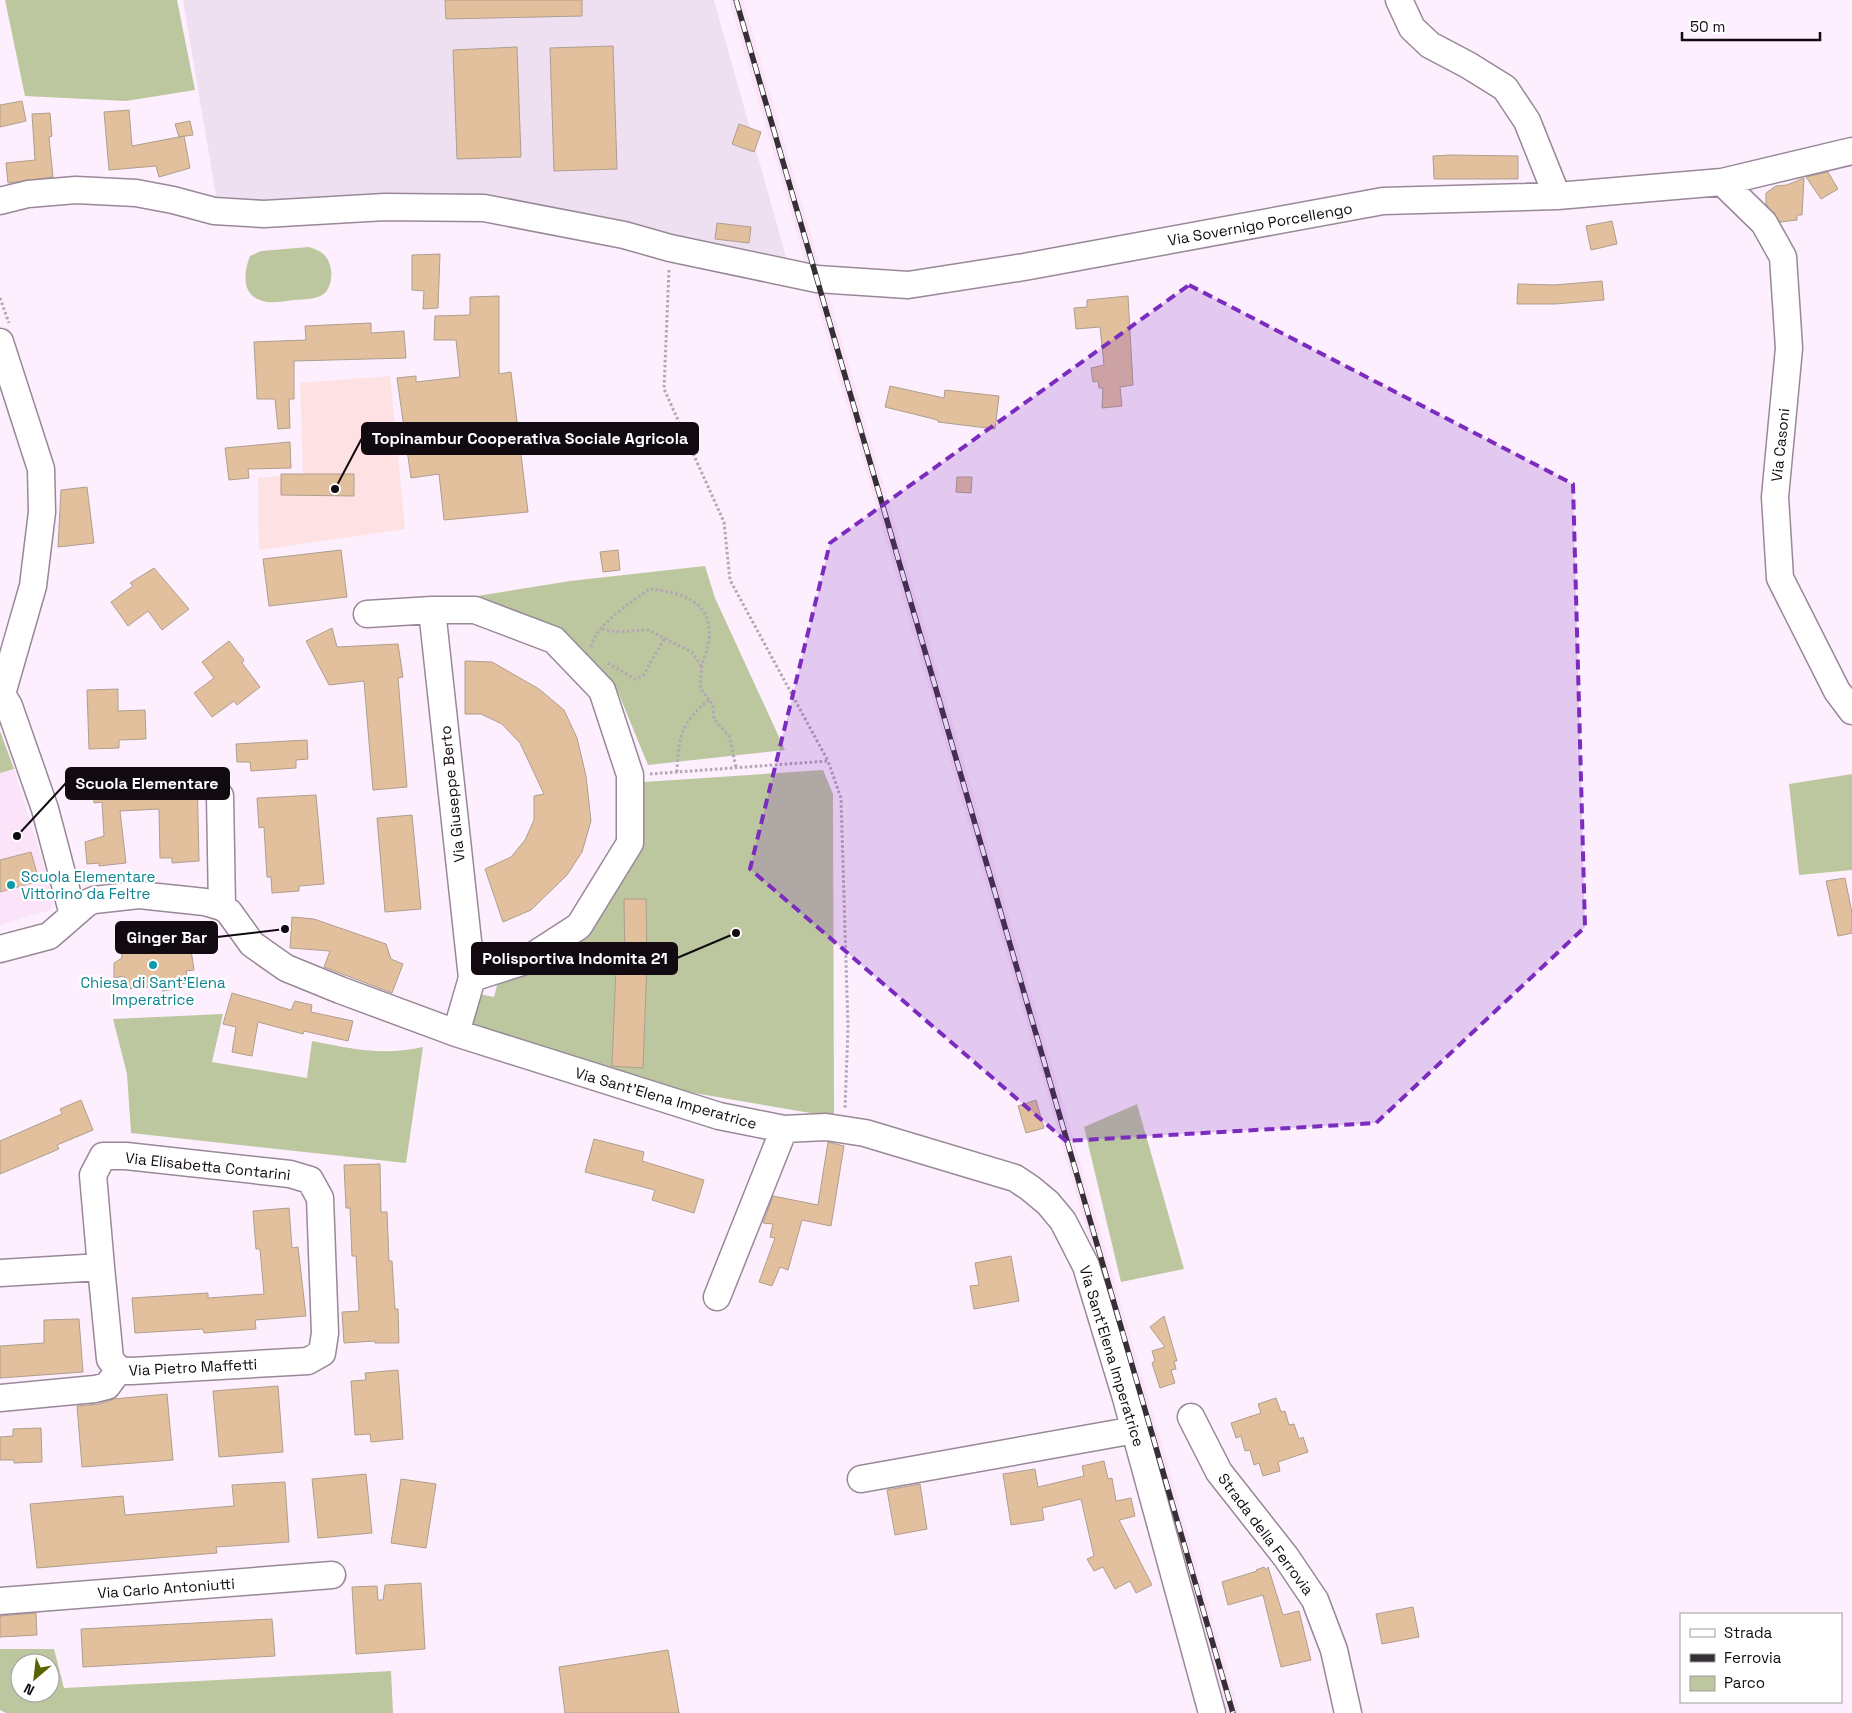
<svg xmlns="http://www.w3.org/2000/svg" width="1852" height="1713" viewBox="0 0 1852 1713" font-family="'Space Grotesk',sans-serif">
  <rect width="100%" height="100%" fill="#fdeffd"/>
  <path fill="#fee2e3" d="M390 376 405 529 259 550 258 478 303 474 300 383Z"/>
  <path fill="#efe0f1" d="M183 0H714L788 264 525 207 217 202Z"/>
  <path fill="#fbe3fa" d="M729 0H743L1240 1713H1227Z
    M14 769 54 899 50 910 0 925V773Z"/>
  <path fill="#bcc79f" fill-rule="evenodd" d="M5 0H177L195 90 126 101 25 96Z
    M309 247C322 251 329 256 331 270 332 277 331 285 326 292 319 300 303 299 293 300 285 301 275 303 267 302 241 298 243 274 250 256L261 251Z
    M705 566 715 598 785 750 648 765 618 692 550 626 471 597 570 581Z
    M0 731 14 769 0 773Z
    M823 770 833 794 834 1117 676 1090 467 1026 474 993 494 997 499 978 529 968 640 849 644 782Z
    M1852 774V870L1799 875 1789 784Z
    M223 1014 212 1062 307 1078 312 1041C353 1049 381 1056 423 1047L406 1163 131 1133 127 1074 113 1019Z
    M1137 1104 1184 1269 1121 1282 1084 1127Z
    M0 1649H54L64 1688 391 1671 393 1713H6L0 1710ZM20 1663H50V1693H20Z"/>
  <path fill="#e2c09e" stroke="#af9e8e" d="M445 0H582V16L446 19Z
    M613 46 617 169 554 171 550 48Z
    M517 47 521 157 457 159 453 50Z
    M22 101 26 121 0 127V105Z
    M129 110 132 146 184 136 190 168 159 177 156 166 109 170 104 112Z
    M50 113 52 136 49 137 53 177 8 183 6 163 35 160 32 114Z
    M190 121 193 135 179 137 175 124Z
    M739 124 761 132 754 152 732 144Z
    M1450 155 1518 156V179H1434L1433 156Z
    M1828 172 1838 189 1821 199 1806 177Z
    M1804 178 1802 215H1797V220L1780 222 1766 204V193L1776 186 1787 185Z
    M1612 221 1617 244 1591 250 1586 226Z
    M717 223 751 227 749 243 715 239Z
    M440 254 438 308 423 309 424 291 412 290V255Z
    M1602 281 1604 300 1555 304H1517L1518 284 1554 285Z
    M499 296V374L511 372 528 512 444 520 439 474 411 478 397 378 416 376V382L460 377 456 340H434L435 316 470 315V297Z
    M1128 296 1133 385 1120 387 1122 406 1102 408 1103 388H1099L1098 381 1093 382 1091 368 1104 365 1100 327 1076 329 1074 308 1087 307V300Z
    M371 323V333L404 331 406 358 294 361V399H289L290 428 278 429 275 399H257L254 342 306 340 305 326Z
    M890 386 944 398 945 390 999 396 995 429 938 422V420L885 407Z
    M290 442 291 468 248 469 249 478 229 480 225 448Z
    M281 474H354V496L281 495Z
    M957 477H972L971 493 956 492Z
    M87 487 94 543 58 547 61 490Z
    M341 550 347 597 269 606 263 559Z
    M618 550 620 570 603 572 600 552Z
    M154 568 189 609 162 630 148 611 128 626 111 602 133 586 130 583Z
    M332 628 337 647 398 644 403 677 398 678 407 787 373 790 364 681 329 685 306 641Z
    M229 641 244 660 242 663 260 687 237 705 234 701 212 717 194 693 214 678 202 662Z
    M465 661 492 662 539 689 564 710 577 738 586 776 591 821 582 852 567 875 531 910 503 922 485 869 511 857 525 840 534 820V796L544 794 520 743 502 724 481 714H465Z
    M118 689V711L145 710 146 739 119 740V748L89 749 87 690Z
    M307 740 308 759 296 760V768L251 771 250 762H237L236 744Z
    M197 772 199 861 172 863V858H160L159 809 120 811 126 863 99 866V863L87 864 85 842 104 836 102 802 94 803 93 781 123 777 124 782 157 780V775Z
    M316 795 324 884 299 886V891L272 893 271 877H267L264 827 259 828 257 798Z
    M412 815 421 909 385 912 377 818Z
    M31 852 39 881 0 892V860Z
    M1845 878 1852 913V933L1838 936 1826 881Z
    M624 899H646L647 962 643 1068 612 1066 616 969 625 970Z
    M292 917 314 919 386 944 391 959 403 964 392 993 324 967 330 951 290 948Z
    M179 939 181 951 191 950 194 970 186 971 188 983 176 984V989L162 991V986L125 989 124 976 114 978V963L122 958 121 946Z
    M232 993 291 1010 295 1001 312 1005 311 1012 353 1021 348 1041 304 1031 303 1034 258 1022 252 1056 232 1052 236 1027 223 1024Z
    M81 1100 93 1130 57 1145 59 1149 0 1174V1141L62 1114 60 1109Z
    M1036 1100 1044 1128 1026 1133 1018 1106Z
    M594 1139 644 1152 642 1161 704 1180 694 1213 652 1200 655 1190 585 1172Z
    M828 1142 844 1146 831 1226 802 1220 788 1270 780 1267 772 1286 759 1282 775 1238 770 1237 773 1224 763 1223 773 1196 818 1205Z
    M380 1164 381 1212H387L389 1261H392L395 1309H398L399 1343H375V1341L344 1343 342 1312 359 1311 356 1256H352L350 1208H346L344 1165Z
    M289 1208 292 1248 298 1247 306 1316 255 1320 256 1329 204 1333 203 1329 135 1333 132 1298 208 1293V1298L264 1294 260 1249H256L253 1211Z
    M1011 1256 1019 1301 974 1309 970 1286 979 1285 975 1263Z
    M1164 1316 1177 1361H1174L1176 1369 1171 1370 1175 1383 1160 1388 1152 1363 1155 1361 1152 1351 1165 1347 1150 1327Z
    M79 1319 83 1372 0 1378V1346L44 1343V1320Z
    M398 1370 403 1439 371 1442 370 1434 355 1435 351 1381 366 1380 365 1373Z
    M278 1386 283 1452 219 1457 213 1391Z
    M167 1394 173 1460 82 1467 77 1406 99 1404 114 1399Z
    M1276 1398 1281 1412 1285 1411 1289 1425 1294 1424 1299 1439 1303 1437 1308 1452 1278 1462 1280 1471 1263 1476 1259 1463 1254 1465 1250 1450 1245 1451 1241 1436 1236 1438 1231 1423 1261 1413 1258 1404Z
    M41 1428 42 1462 14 1463V1460H0V1437L13 1436V1429Z
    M1104 1461 1108 1479 1112 1478 1116 1501 1131 1498 1135 1516 1119 1520 1152 1585 1136 1593 1130 1581 1115 1589 1103 1567 1094 1571 1087 1559 1094 1556 1081 1499 1042 1508 1044 1520 1011 1525 1003 1474 1035 1469 1038 1487 1084 1476 1082 1466Z
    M366 1474 372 1533 318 1538 312 1479Z
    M401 1479 436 1484 426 1548 391 1543Z
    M285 1482 289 1542 216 1547 217 1553 37 1568 30 1504 123 1496 125 1515 234 1506 232 1485Z
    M920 1484 927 1529 895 1535 887 1490Z
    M1264 1567 1266 1570 1268 1567 1283 1615 1299 1611 1311 1660 1281 1667 1263 1595 1228 1605 1222 1582 1257 1571 1256 1570Z
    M421 1583 425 1649 356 1654 352 1587 377 1586 378 1600H383L385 1585Z
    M1413 1607 1419 1637 1382 1644 1376 1614Z
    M36 1613 37 1635 0 1637V1616Z
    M272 1619 275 1656 83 1667 81 1629Z
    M668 1650 679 1713H565L559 1667Z"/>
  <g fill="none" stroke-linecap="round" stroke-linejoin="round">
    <defs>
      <path id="minor" d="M1399 0 1412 28 1430 45 1468 65 1505 88 1527 121 1557 196
        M1722 182 1764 223 1783 257 1789 348 1775 497 1780 578 1837 691 1852 711
        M0 201 28 194 76 190 136 193 173 200 214 211 264 214 385 207 484 208 624 235 670 248 817 279 908 285 1024 267 1383 201 1557 196 1722 182 1852 151
        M0 342 41 469 42 512 33 586 2 694 9 706 45 809 73 915
        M432 610H475L554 640 602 690 630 775V843L579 926 525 961 472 978
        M367 614 432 610 472 978 456 1033
        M220 796 222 907
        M0 949 49 936 87 903 94 900 139 895 205 902 222 907 229 912 252 944 286 968 340 990 456 1033 719 1116 784 1129 826 1127 865 1133 1015 1178 1030 1188 1048 1203 1063 1221 1086 1266 1126 1398 1212 1713
        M0 1273 101 1267 110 1359 119 1370 132 1371 308 1361 322 1353 325 1333 320 1198 310 1180 290 1174 126 1156H103L93 1175 101 1267
        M717 1297 784 1129
        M0 1398 95 1389 107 1386 119 1370
        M1191 1417 1219 1472 1286 1557 1315 1600 1334 1650 1348 1713
        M861 1479 1135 1430
        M0 1601 332 1575"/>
    </defs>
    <use href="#minor" stroke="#998898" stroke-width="29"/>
    <path stroke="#b3a7b3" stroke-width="3" stroke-dasharray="2.5 2.5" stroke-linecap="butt" d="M669 270 664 389 724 522 730 580 828 761
      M0 298 9 323
      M602 629 616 632 648 630 692 652 701 666
      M591 647C598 622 630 604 649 589 679 592 713 600 709 639 709 647 704 656 702 665 701 673 701 681 700 688L713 705 714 719 729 736 736 767
      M608 663 635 679 643 676 664 639
      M677 772C678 738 682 721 709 700
      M650 774 828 761 841 798 848 1028 845 1109"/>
    <use href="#minor" stroke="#fff" stroke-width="26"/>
    <defs>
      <path id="rail" d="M736 0 1233 1713"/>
    </defs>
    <use href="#rail" stroke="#362f36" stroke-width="5.5"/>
    <use href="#rail" stroke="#fff" stroke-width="4" stroke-dasharray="11" stroke-linecap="butt"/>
  </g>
  <path fill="#7b2cbf" fill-opacity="0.2" stroke="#7b2cbf" stroke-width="4" stroke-dasharray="10 6" stroke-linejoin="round" d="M1189 285 1573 484 1585 927 1376 1123 1066 1141 750 869 830 543Z"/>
  <g fill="#0f9aa8" stroke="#fff" stroke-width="2">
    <circle cx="11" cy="885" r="5"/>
    <circle cx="153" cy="965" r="5"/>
  </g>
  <g text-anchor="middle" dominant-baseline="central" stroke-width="4.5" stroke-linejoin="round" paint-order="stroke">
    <g font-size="15" fill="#110b11" stroke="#fff">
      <text transform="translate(1260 224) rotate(-10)">Via Sovernigo Porcellengo</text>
      <text transform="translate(1780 445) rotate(-84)">Via Casoni</text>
      <text transform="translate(452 794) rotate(-96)">Via Giuseppe Berto</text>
      <text transform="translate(666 1098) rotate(16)">Via Sant'Elena Imperatrice</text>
      <text transform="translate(208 1166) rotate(6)">Via Elisabetta Contarini</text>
      <text transform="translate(1112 1356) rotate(73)">Via Sant'Elena Imperatrice</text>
      <text transform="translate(193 1367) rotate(-3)">Via Pietro Maffetti</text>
      <text transform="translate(1266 1534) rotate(53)">Strada della Ferrovia</text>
      <text transform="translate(166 1588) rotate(-4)">Via Carlo Antoniutti</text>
    </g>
    <g font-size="15" fill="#0d838f" stroke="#fff" text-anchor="start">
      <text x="21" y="876">Scuola Elementare<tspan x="21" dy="17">Vittorino da Feltre</tspan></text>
      <text x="153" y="982" text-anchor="middle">Chiesa di Sant'Elena<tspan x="153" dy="17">Imperatrice</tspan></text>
    </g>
  </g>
  <path fill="none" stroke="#110b11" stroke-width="2" d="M335 489L362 438M17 836L66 783M285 929L217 937M736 933L677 958"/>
  <g fill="#110b11" stroke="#fff" stroke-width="2">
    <circle cx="335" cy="489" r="5"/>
    <circle cx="17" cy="836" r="5"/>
    <circle cx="285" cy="929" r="5"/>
    <circle cx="736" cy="933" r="5"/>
  </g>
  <g fill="#110b11" stroke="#110b11" stroke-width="2">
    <rect x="362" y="423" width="336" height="31" rx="5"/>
    <rect x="66" y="768" width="163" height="31" rx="5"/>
    <rect x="116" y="922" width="101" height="31" rx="5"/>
    <rect x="472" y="943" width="205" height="31" rx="5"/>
  </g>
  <g font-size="16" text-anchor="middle" font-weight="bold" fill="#fff">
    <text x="530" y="444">Topinambur Cooperativa Sociale Agricola</text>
    <text x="147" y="789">Scuola Elementare</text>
    <text x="167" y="943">Ginger Bar</text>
    <text x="575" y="964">Polisportiva Indomita 21</text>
  </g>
  <rect x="1680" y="1613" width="162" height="90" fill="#ffffff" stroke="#a09da0"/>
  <rect x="1690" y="1629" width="25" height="8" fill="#ffffff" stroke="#a09da0"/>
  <text x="1724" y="1638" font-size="15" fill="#110b11">Strada</text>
  <rect x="1690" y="1654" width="25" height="8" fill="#362f36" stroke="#a09da0"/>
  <text x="1724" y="1663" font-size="15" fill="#110b11">Ferrovia</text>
  <rect x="1690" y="1676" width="25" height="15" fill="#bcc79f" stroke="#a09da0"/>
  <text x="1724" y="1688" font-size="15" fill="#110b11">Parco</text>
  <g transform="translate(35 1678) rotate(208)"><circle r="24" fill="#ffffff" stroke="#a09da0"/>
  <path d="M0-4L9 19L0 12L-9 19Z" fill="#5a6302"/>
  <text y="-8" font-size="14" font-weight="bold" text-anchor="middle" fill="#110b11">N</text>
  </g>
  <path d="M1682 32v8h138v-8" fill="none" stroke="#110b11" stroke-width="2.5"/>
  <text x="1690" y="32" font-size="15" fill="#110b11" stroke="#ffffff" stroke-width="4" paint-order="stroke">50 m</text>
</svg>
